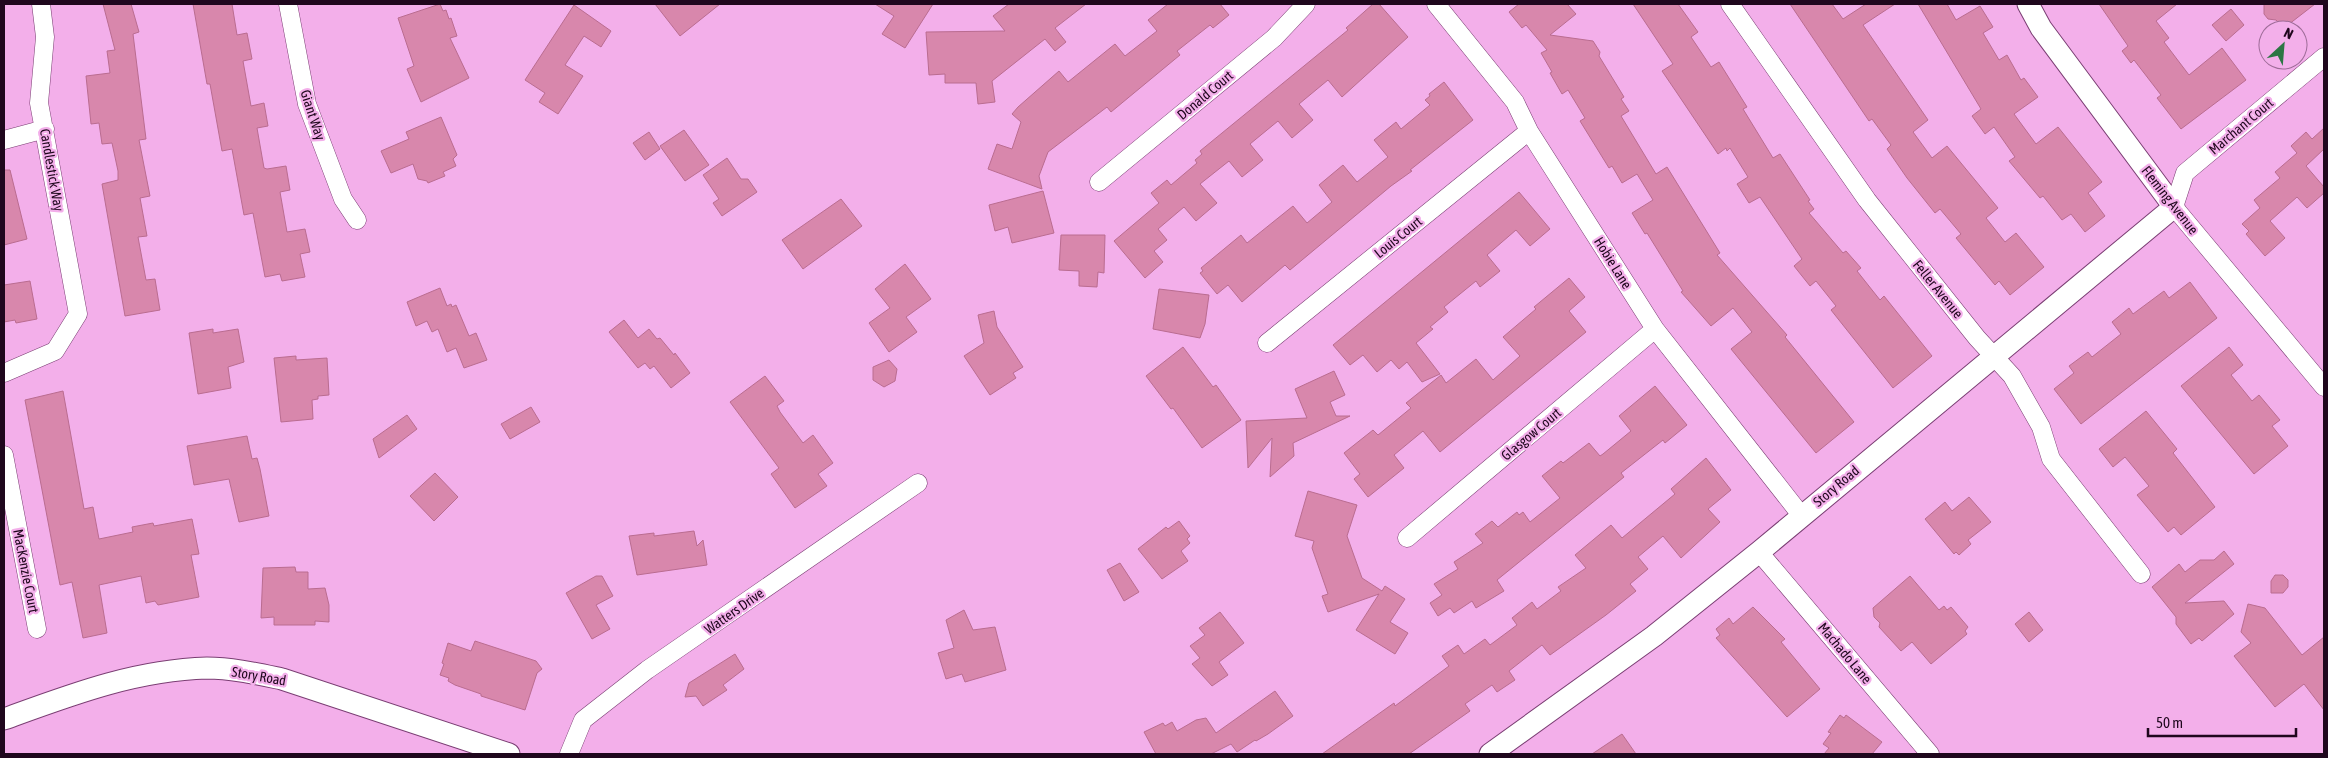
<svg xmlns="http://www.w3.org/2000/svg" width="2328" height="758" viewBox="0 0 2328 758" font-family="'Asap Condensed',sans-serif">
  <rect width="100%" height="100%" fill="#f3afea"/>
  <path fill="#d887ac" stroke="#ba6c90" d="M103 4H131L139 32 133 34 146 139 139 140 150 196 140 198 147 236 138 237 146 280 155 279 160 310 125 316 102 184 118 180V171L112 143 102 144 99 123 91 124 86 76 110 73 107 51 115 50Z
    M193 4H232L237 35 247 33 252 59 243 61 251 106 264 103 268 126 257 128 264 168 267 169 286 166 290 190 280 192 287 232 305 229 310 252 300 254 305 277 282 281 280 274 265 277 253 213 244 215 232 149 222 151 210 84H207Z
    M440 4 443 11 446 10 449 19 451 18 457 36 450 38 469 78 421 102 407 69 414 66 398 18Z
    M655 4H720L680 36Z
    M875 4H933L905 48 882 34 894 16Z
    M1009 4H1086L1055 28 1066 42 1055 51 1045 39 992 81 995 102 978 104 976 83H945V74L929 75 926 32 1005 31 993 16Z
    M1168 4H1220L1229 15 1213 28 1210 25 1177 51 1180 55 1111 112 1107 107 1048 152 1039 176 1042 189 988 169 997 144 1012 149 1021 122 1012 114 1018 107 1059 71 1068 82 1115 44 1125 56 1157 31 1148 20Z
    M1373 4H1379L1408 37 1342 97 1328 80 1299 104 1313 120 1292 138 1278 121 1250 144 1263 160 1242 177 1229 161 1200 184 1217 203 1196 221 1184 207 1158 229 1167 240 1154 251 1163 262 1145 278 1114 241 1159 203 1151 193 1167 180 1171 185 1197 163 1195 160 1202 154 1200 151 1348 30 1346 28Z
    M1519 4H1567L1576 14 1550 35 1593 41 1600 52 1599 56 1624 97 1621 99 1629 111 1621 116 1656 174 1667 167 1720 253 1717 255 1787 335 1785 337 1854 422 1816 453 1731 349 1752 332 1733 308 1711 326 1681 292 1683 291 1647 233 1645 234 1632 213 1653 200 1637 174 1622 183 1612 166 1609 168 1580 121 1585 118 1568 90 1562 94 1550 73 1552 72 1541 53 1547 50 1526 25 1522 28 1509 12Z
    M1633 4H1678L1698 32 1691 37 1711 67 1719 62 1747 107 1743 109 1773 158 1780 154 1810 200 1808 201 1814 209 1809 213 1843 253 1846 251 1861 268 1857 271 1880 300 1884 296 1932 356 1893 388 1831 310 1836 306 1816 281 1810 286 1794 266 1802 259 1760 197 1749 203 1737 184 1748 177 1730 148 1727 151 1726 148 1718 154 1677 93 1662 71 1673 64Z
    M1790 4H1832L1843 19 1866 4H1895L1863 25 1928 120 1913 132 1932 158 1947 146 1998 208 1986 218 2005 242 2016 233 2044 267 2010 295 1999 281 1995 285 1956 238 1961 234 1940 209 1935 213 1907 178 1887 149 1891 145 1872 119 1869 121Z
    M1918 4H1947L1956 20 1980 6 1993 27 1983 33 1999 60 2007 55 2021 80 2024 78 2038 97 2014 114 2036 144 2058 127 2102 182 2088 193 2105 216 2085 232 2071 214 2062 220 2043 196 2040 198 2009 161 2015 157 1994 127 1985 134 1972 116 1981 109Z
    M2099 4H2177L2156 21 2169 38 2164 42 2189 75 2222 48 2246 80 2181 129 2157 98 2161 95 2134 60 2131 63 2122 51 2128 46Z
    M2264 4H2315L2284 28 2276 20 2268 19 2264 14Z
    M574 5 611 31 601 47 584 36 565 65 583 76 558 114 539 102 545 93 525 80Z
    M2231 9 2244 25 2226 41 2212 25Z
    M1444 82 1473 120 1410 170 1412 171 1391 186 1290 270 1285 265 1242 302 1228 285 1217 294 1200 273 1203 271 1201 268 1241 235 1247 243 1293 206 1307 223 1332 202 1319 185 1343 165 1357 182 1388 157 1374 140 1396 122 1401 129 1430 105 1425 100 1430 96 1429 94Z
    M441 117 457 155 453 159 456 166 443 172 445 176 428 183 427 181 418 179 413 164 391 173 381 151 409 139 406 132Z
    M2324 128V149L2306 166 2324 187V193L2307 208 2297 197 2270 221 2285 238 2265 256 2246 234 2249 231 2242 224 2260 208 2254 200 2280 178 2275 172 2297 153 2291 146 2306 132 2312 139Z
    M684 130 709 165 685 181 660 146Z
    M649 132 660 149 645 160 633 143Z
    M727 158 741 179H748L757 192 722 216 713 203 719 199 703 175Z
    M4 170H10L27 239 4 245Z
    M1043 191 1054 233 1012 243 1008 227 995 231 989 205Z
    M1519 192 1550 229 1530 246 1516 230 1487 255 1500 271 1480 287 1476 281 1444 307 1448 312 1430 327 1433 329 1416 343 1440 374 1422 382 1407 362 1399 369 1391 360 1377 372 1363 355 1350 365 1333 345Z
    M841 199 862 226 803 269 782 240Z
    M1061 235H1105L1104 273 1098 272 1097 287 1079 286V271L1059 270Z
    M905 264 931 299 906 317 917 332 889 352 869 323 890 308 875 289Z
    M1569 278 1585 297 1569 311 1586 332 1440 452 1423 431 1394 455 1404 468 1368 497 1354 479 1360 474 1344 453 1373 430 1378 435 1411 408 1406 403 1441 375 1446 383 1476 359 1493 380 1520 356 1503 337 1536 309 1534 307Z
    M30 281 37 319 16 323 15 320 4 322V285Z
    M2190 282 2217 318 2081 424 2054 389 2074 373 2069 366 2088 352 2092 357 2121 334 2112 322 2129 308 2133 314 2164 291 2169 298Z
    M440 288 447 306 451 304 452 307 456 305 469 336 476 333 487 360 464 368 456 348 447 352 438 329 432 332 427 321 416 326 407 302Z
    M1159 289 1209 295 1205 324 1200 338 1153 329Z
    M994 311 997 327 1023 367 1013 373 1016 378 990 395 964 356 984 343 978 315Z
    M624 320 638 338 649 329 657 339 660 338 674 355 675 353 690 373 671 388 654 366 650 369 645 363 638 368 609 332Z
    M213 329V333L238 329 244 362 228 367 231 388 198 394 189 333Z
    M1183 347 1213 387 1216 385 1241 420 1202 448 1173 408 1171 409 1146 376Z
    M2229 347 2243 365 2231 375 2252 401 2259 395 2280 420 2272 426 2288 446 2254 474 2181 386Z
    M296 356V360L327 358 329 395 318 396V399L312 400 313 419 281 422 274 358Z
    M889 360 897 369 895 381 884 387 873 380V367Z
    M1334 371 1345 395 1330 402 1336 416H1350L1293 443 1294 456 1270 477 1272 438 1248 468 1246 421 1307 418 1295 389Z
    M765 376 784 401 777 406 780 412 803 443 813 435 833 463 818 474 827 486 795 508 771 474 779 468 730 402Z
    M1655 386 1687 425 1665 443 1663 440 1621 473 1624 477 1497 580 1504 591 1476 608 1472 601 1454 613 1450 608 1438 616 1430 603 1442 595 1434 584 1458 569 1454 562 1483 543 1475 534 1492 521 1498 527 1517 512 1519 515 1523 512 1530 522 1560 498 1542 476 1561 461 1563 463 1589 443 1600 456 1603 454 1631 431 1619 416Z
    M63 391 84 509 93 507 99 539 133 532 132 527 153 523 154 526 192 519 199 554 191 555 199 597 158 605 155 601 146 603 141 576 99 585 107 633 83 638 72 582 60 585 25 400Z
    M531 407 540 422 510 439 501 424Z
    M2146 411 2177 449 2173 453 2215 507 2181 535 2174 527 2168 532 2137 495 2149 486 2125 457 2113 467 2099 449Z
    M407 415 417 429 379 458 373 439Z
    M247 436 252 459 257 458 260 469 269 516 239 522 229 479 194 485 187 446Z
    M1706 458 1731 490 1708 509 1720 522 1681 558 1663 536 1638 557 1648 569 1630 584 1636 591 1606 615 1550 655 1542 645 1509 671 1515 680 1497 692 1492 685 1465 704 1470 711 1409 754H1322L1394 703 1395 706 1449 666 1442 656 1458 645 1464 654 1485 639 1490 645 1517 625 1512 618 1532 602 1537 609 1561 591 1558 587 1586 568 1575 555 1611 525 1622 538 1675 494 1671 489Z
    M435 473 458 497 434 521 410 496Z
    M1308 491 1357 505 1347 536 1362 578 1382 591 1385 586 1405 599 1390 622 1408 633 1395 654 1356 630 1379 594 1328 612 1322 596 1328 594 1312 548 1314 541 1295 536Z
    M1969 497 1991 522 1968 540 1971 544 1959 555 1956 552 1954 554 1925 519 1945 502 1952 511Z
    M1179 521 1190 536 1187 539 1190 543 1181 551 1188 561 1162 579 1138 549 1166 527 1168 529Z
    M694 531 697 546 703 540 707 565 637 575 629 536 654 533V536Z
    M2224 551 2234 564 2185 603 2224 601 2234 614 2202 641 2199 638 2191 644 2176 624V617L2152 587 2179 564 2185 572 2200 560H2214Z
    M1120 563 1139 592 1124 601 1107 570Z
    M295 567 296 572H308V589L325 588 329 605V622L315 621V625H274V617L261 618 263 568Z
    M2275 575H2283L2288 580V587L2283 593H2271V581Z
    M596 576H602L613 596 596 605 610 629 592 639 566 593Z
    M1910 576 1939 610 1944 606 1947 610 1951 607 1968 627 1965 631 1967 634 1931 664 1912 642 1901 651 1879 627 1880 623 1874 617 1873 608Z
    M2248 604 2265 608 2302 655 2324 637V710L2304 684 2275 707 2234 656 2251 643 2241 632Z
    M1753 607 1785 639 1781 642 1820 689 1787 717 1716 638 1720 635 1716 629 1729 618 1733 624Z
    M964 610 973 630 995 627 1006 670 965 682 962 674 946 679 938 653 954 648 946 620Z
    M1220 612 1244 643 1219 662 1228 675 1212 686 1192 664 1200 658 1190 646 1205 635 1199 628Z
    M2029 612 2043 630 2029 642 2015 624Z
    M475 641 536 661 542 669 537 673 525 710 481 696V694L455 685 448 681 449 678 440 675 444 664 442 663 448 643 471 651Z
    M735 654 744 669 723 685 727 690 703 706 696 696 685 697 689 683Z
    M1275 691 1293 716 1268 734 1256 741 1255 740 1237 752 1231 744 1211 754H1156L1144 732 1163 723 1165 726 1172 722 1177 731 1196 720 1206 718 1216 733Z
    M1840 715 1844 718 1846 715 1882 742 1872 754H1824L1829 748 1823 744 1831 733 1828 732Z
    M1622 734 1636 754H1592Z"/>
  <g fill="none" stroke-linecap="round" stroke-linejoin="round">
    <defs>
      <path id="minor" d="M288 4 307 104 343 199 357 220
        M1436 4 1515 102 1529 131 1655 329 1801 515
        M1730 4 1867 200 1977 338 2012 376 2041 427 2051 459 2141 574
        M2324 57 2185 173 2174 207 2324 387
        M4 140 45 129
        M1099 182 1274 38 1306 4
        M1267 343 1529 131
        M4 373 55 351 78 314 39 103 45 37 41 4
        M4 455 37 629
        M1407 538 1655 329
        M1759 552 1930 754
        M569 754 583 720 647 670 918 483"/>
      <path id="tertiary" d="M4 719C70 695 135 670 207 668 232 668 258 674 282 679L509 754
        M1490 754 1654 636 1759 552 2174 207 2041 28 2028 4"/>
    </defs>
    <use href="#minor" stroke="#7a3e73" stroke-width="19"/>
    <use href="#tertiary" stroke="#7a3e73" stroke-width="23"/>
    <use href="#minor" stroke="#fff" stroke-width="18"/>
    <use href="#tertiary" stroke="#fff" stroke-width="21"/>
  </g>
  <g text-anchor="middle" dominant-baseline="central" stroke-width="4.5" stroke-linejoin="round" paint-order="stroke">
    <g font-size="14" fill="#1f071d" stroke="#f3afea">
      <text transform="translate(1205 95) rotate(-40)">Donald Court</text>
      <text transform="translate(313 115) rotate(72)">Giant Way</text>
      <text transform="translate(2241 126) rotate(-40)">Marchant Court</text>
      <text transform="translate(52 170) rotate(80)">Candlestick Way</text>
      <text transform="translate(2170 200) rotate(52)">Fleming Avenue</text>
      <text transform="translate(1398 237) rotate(-39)">Louis Court</text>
      <text transform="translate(1613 263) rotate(58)">Hobie Lane</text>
      <text transform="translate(1938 289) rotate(51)">Feller Avenue</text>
      <text transform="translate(1531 434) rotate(-40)">Glasgow Court</text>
      <text transform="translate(1836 486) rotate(-40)">Story Road</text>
      <text transform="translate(26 571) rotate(79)">MacKenzie Court</text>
      <text transform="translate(734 611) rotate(-35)">Watters Drive</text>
      <text transform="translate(1845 653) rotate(50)">Machado Lane</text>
      <text transform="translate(259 676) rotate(10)">Story Road</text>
    </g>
  </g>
  <rect width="2328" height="758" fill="none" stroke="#1f071d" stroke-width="10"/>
  <g transform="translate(2283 45) rotate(26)"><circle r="24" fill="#f3afea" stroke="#9e6c98"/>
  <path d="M0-4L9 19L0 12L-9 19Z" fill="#2c7644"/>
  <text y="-8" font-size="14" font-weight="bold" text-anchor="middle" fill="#1f071d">N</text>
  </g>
  <path d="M2148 728v8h148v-8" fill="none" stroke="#1f071d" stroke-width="2.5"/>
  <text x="2156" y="728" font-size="15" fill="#1f071d" stroke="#f3afea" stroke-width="4" paint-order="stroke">50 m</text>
</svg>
